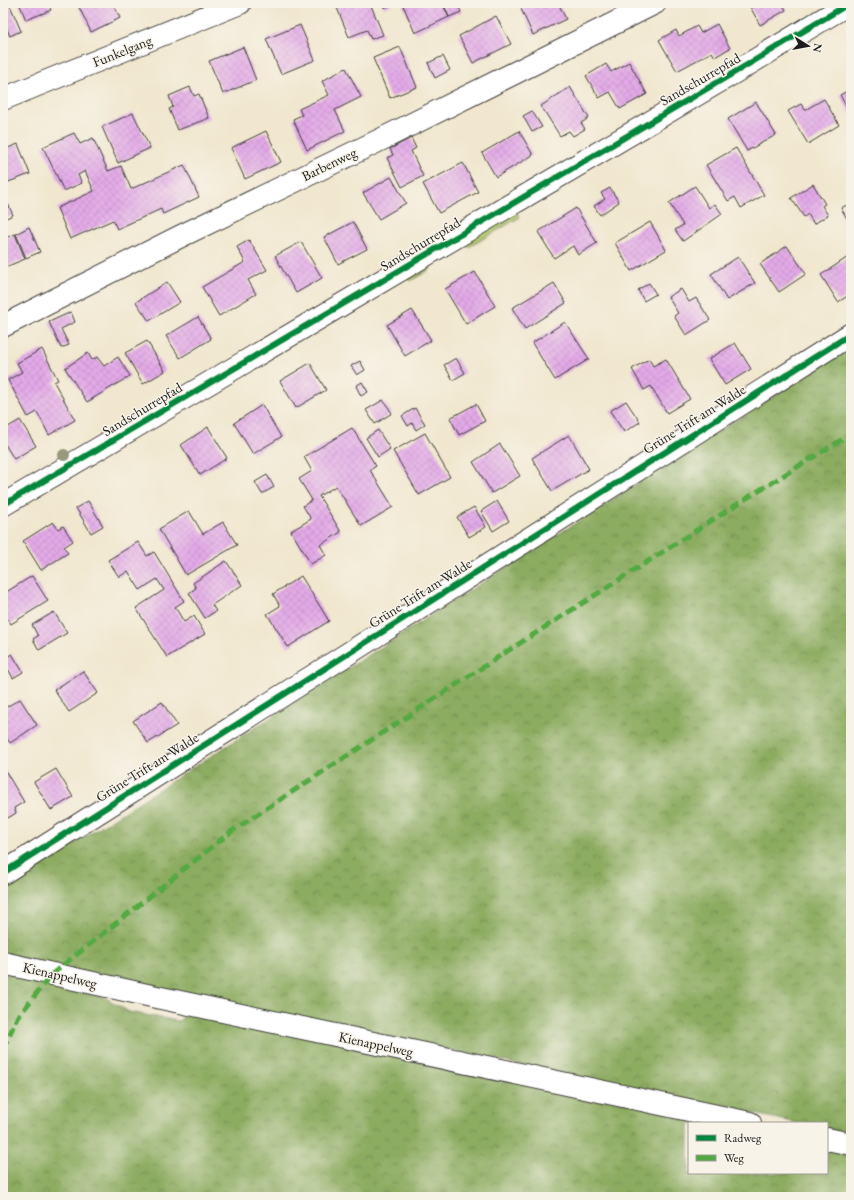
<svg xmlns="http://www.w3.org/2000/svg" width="854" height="1200" viewBox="0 0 854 1200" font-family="'EB Garamond',serif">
  <defs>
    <pattern id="forest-crowns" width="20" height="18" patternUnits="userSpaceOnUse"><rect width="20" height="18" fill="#8cac61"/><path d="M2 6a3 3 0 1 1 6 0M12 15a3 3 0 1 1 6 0" fill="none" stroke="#728b4f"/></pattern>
    <pattern id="building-cross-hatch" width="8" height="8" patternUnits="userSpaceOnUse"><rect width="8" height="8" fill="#e3aae8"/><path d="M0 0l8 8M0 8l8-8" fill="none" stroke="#c292c6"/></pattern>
  </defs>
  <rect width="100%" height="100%" fill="#f7f3e8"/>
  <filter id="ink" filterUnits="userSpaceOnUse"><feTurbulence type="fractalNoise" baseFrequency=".025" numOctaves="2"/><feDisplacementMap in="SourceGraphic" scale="8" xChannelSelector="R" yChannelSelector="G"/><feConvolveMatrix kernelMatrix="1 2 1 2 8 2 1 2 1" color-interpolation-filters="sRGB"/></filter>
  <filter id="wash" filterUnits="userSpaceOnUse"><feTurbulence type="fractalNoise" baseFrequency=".012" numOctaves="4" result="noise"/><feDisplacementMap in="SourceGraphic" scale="16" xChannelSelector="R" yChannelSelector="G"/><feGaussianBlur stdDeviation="0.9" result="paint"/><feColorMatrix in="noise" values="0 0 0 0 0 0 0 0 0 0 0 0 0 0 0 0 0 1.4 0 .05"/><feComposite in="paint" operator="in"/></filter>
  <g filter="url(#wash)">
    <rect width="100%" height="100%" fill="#f1e7cf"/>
    <path fill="#b0c86e" stroke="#667245" d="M515 210 520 217 469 247 464 239Z
      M427 262 431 269 410 281 406 274Z"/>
    <path fill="url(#forest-crowns)" stroke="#54643e" d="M851 347V1134L827 1129V1123H798L25 961 3 955V889Z
      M3 973 106 998 129 1012 178 1021 193 1011 722 1123H689V1173H827V1145L851 1150V1197H3Z"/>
    <g id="blocks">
      <path fill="url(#building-cross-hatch)" d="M3 3H9L21 31 10 36 3 20Z
        M19 3H48L51 10 26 20Z
        M77 3H113L120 18 91 32Z
        M335 3H370L383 35 371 39 367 30 349 37Z
        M382 3H396L384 8Z
        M402 3H442L449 17 415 33Z
        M443 3H457L461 12 449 17Z
        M533 3H558L566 19 533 35 521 9Z
        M748 3H782L786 10 760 25Z
        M496 16 511 44 473 63 459 36Z
        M717 24 730 48 715 57 712 52 677 71 659 40 676 30 679 36 697 26 701 33Z
        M300 25 315 60 281 74 266 39Z
        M243 47 256 80 223 94 209 61Z
        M400 47 417 87 390 98 373 58Z
        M443 56 450 70 435 78 428 63Z
        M629 62 647 94 620 109 610 92 599 98 586 76 606 64 611 72Z
        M346 68 361 97 335 110 345 131 307 150 293 119 302 115 299 109 329 95 322 81Z
        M190 87 194 96 199 94 209 118 178 130 169 109 173 107 169 96Z
        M570 87 589 118 581 123 585 129 573 136 569 131 560 136 541 106Z
        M851 89V115L840 95Z
        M824 99 839 125 808 144 788 111 801 104 805 110Z
        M756 102 776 135 747 151 728 119Z
        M532 111 542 127 532 132 523 116Z
        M133 113 150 148 118 163 102 127Z
        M266 131 281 162 245 179 231 148Z
        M519 131 533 155 496 177 482 153Z
        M74 133 80 144 93 138 108 171 121 166 131 189 184 165 199 197 163 214 161 209 117 229 113 220 70 239 57 208 94 191 85 171 78 175 82 183 64 191 43 147Z
        M411 138 416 148 411 151 423 176 402 187 387 158 393 155 390 149Z
        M18 144 30 174 3 184V150Z
        M736 148 764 195 741 208 735 197 728 201 706 165Z
        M463 163 478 192 439 213 423 184Z
        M391 177 406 203 379 219 363 193Z
        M813 184 825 204 822 206 828 215 814 224 808 214 804 217 791 198Z
        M695 186 709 208 715 204 722 214 683 241 675 230 683 225 669 203Z
        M610 188 619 202 600 215 594 206 605 199 601 193Z
        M851 203V226L841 208Z
        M8 204 13 215 4 219 3 206Z
        M576 208 597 243 578 255 573 246 554 258 538 232Z
        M353 222 367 249 338 264 324 237Z
        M650 222 666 250 631 271 615 243Z
        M29 227 40 252 26 258 16 234Z
        M15 234 25 259 3 268V239Z
        M249 240 267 270 248 280 256 294 219 316 202 287 245 262 237 247Z
        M301 242 322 278 296 293 275 256Z
        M787 246 806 274 779 292 760 264Z
        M851 255V294L838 302 821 275Z
        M738 257 755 283 727 300 711 274Z
        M475 272 495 306 466 324 445 289Z
        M167 282 180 302 149 321 136 302Z
        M554 283 566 303 525 329 512 308Z
        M649 283 656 294 644 301 638 290Z
        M681 289 689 302 696 298 710 320 686 335 674 316 678 313 668 297Z
        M412 310 431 340 405 356 387 325Z
        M71 312 75 322 61 329 69 345 61 348 49 322Z
        M198 317 211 339 180 358 166 336Z
        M565 322 589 359 555 380 532 343Z
        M147 341 165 371 143 384 125 353Z
        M735 343 751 369 725 385 709 359Z
        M42 349 58 380 54 382 75 420 49 435 37 412 28 417 8 380 22 372 17 363Z
        M88 353 92 360 97 357 104 366 118 357 130 376 87 402 65 368Z
        M456 358 465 373 453 380 444 365Z
        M649 359 653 366 666 359 690 399 667 413 651 386 644 390 632 369Z
        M360 361 365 370 357 375 351 366Z
        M310 363 326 390 296 408 280 381Z
        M362 382 368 392 361 396 356 386Z
        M383 400 392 413 375 424 366 410Z
        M626 401 640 422 624 432 610 411Z
        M476 404 485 421 459 435 450 418Z
        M262 405 281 437 253 454 234 423Z
        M415 408 425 424 416 430 412 423 408 426 402 416Z
        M20 420 36 446 14 459 3 441V430Z
        M208 427 227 458 200 475 181 445Z
        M352 428 376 466 370 470 393 507 361 526 336 486 319 496 341 532 320 545 326 555 311 564 291 531 311 519 303 506 312 500 299 479 312 471 304 457Z
        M378 430 390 449 378 457 366 438Z
        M425 433 450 477 419 495 393 451Z
        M569 435 589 469 552 491 532 458Z
        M500 444 520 476 492 493 473 462Z
        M267 475 274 487 262 494 255 482Z
        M88 501 103 526 91 533 76 508Z
        M497 501 509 521 493 531 481 511Z
        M474 507 486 527 469 537 457 517Z
        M189 511 203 534 223 522 237 545 186 575 159 529Z
        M53 522 58 529 63 526 73 541 64 547 68 553 41 570 23 541Z
        M138 542 147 556 154 552 184 601 175 607 184 622 194 616 205 634 167 657 136 608 164 590 157 579 140 590 128 571 119 577 108 560Z
        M226 561 242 585 212 605 216 611 205 618 189 593 196 588 193 583Z
        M32 576 48 601 11 624 3 611V594Z
        M301 576 329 621 288 647 267 614 280 606 273 594Z
        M54 612 67 633 39 650 33 639 38 636 32 625Z
        M3 640 8 648 3 652Z
        M12 654 23 672 13 678 8 669 3 672V659Z
        M83 671 98 693 69 712 54 690Z
        M20 699 37 725 10 743 3 732V709Z
        M162 702 177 725 148 743 133 721Z
        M3 767 24 802 14 808 16 813 8 818 5 814 3 815Z
        M56 769 73 797 51 810 34 782Z"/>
    </g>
  </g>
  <g filter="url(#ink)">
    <use href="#blocks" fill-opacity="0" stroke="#3c3a37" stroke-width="1"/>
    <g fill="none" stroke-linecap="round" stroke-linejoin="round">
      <defs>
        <path id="minor" d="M3 99 240 3
          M3 326 181 236 378 141 655 3
          M3 505 752 62 850 3
          M3 873 851 334
          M3 963 147 995 750 1123
          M827 1139 851 1144"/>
      </defs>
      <use href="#minor" stroke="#3c3a37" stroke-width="24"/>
      <use href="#minor" stroke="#fff" stroke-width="22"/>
      <path stroke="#52a943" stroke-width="5" stroke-dasharray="10 5" stroke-linecap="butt" d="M3 1049 17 1018 52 974 232 831 503 654 747 498 851 434"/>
      <defs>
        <path id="cycleway" d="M3 505 752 62 850 3
          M3 873 851 334"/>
      </defs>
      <use href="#cycleway" stroke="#f7f3e8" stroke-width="8"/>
      <use href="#cycleway" stroke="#00873e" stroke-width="6"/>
    </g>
    <circle fill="#98987c" cx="64" cy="455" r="6"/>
  </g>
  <g text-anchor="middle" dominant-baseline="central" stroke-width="3" stroke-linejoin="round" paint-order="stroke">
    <g font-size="14" fill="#1c1c1c" stroke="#f7f3e8">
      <text transform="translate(122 51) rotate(-22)">Funkelgang</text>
      <text transform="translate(700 79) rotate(-30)">Sandschurrepfad</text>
      <text transform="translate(329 164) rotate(-26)">Barbenweg</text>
      <text transform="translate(420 244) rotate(-31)">Sandschurrepfad</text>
      <text transform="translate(142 409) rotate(-31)">Sandschurrepfad</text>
      <text transform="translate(694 419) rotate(-32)">Grüne Trift am Walde</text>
      <text transform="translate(420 593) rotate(-32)">Grüne Trift am Walde</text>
      <text transform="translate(147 767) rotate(-32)">Grüne Trift am Walde</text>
      <text transform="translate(60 975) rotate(13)">Kienappelweg</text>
      <text transform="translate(376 1044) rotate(12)">Kienappelweg</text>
    </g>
  </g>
  <rect width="854" height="1200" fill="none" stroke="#f7f3e8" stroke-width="16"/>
  <rect x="688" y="1122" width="140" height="52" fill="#f7f3e8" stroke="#9f9d96"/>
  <rect x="696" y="1135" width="20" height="6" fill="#00873e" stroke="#9f9d96"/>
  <text x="724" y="1142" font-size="12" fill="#1c1c1c">Radweg</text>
  <rect x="696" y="1155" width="20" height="6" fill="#52a943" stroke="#9f9d96"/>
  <text x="724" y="1162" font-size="12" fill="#1c1c1c">Weg</text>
  <g transform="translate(808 46) rotate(101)" stroke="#f7f3e8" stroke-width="3" paint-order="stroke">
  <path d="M0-3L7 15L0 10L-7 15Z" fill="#1c1c1c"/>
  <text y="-6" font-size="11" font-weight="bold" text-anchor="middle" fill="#1c1c1c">N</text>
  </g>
</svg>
